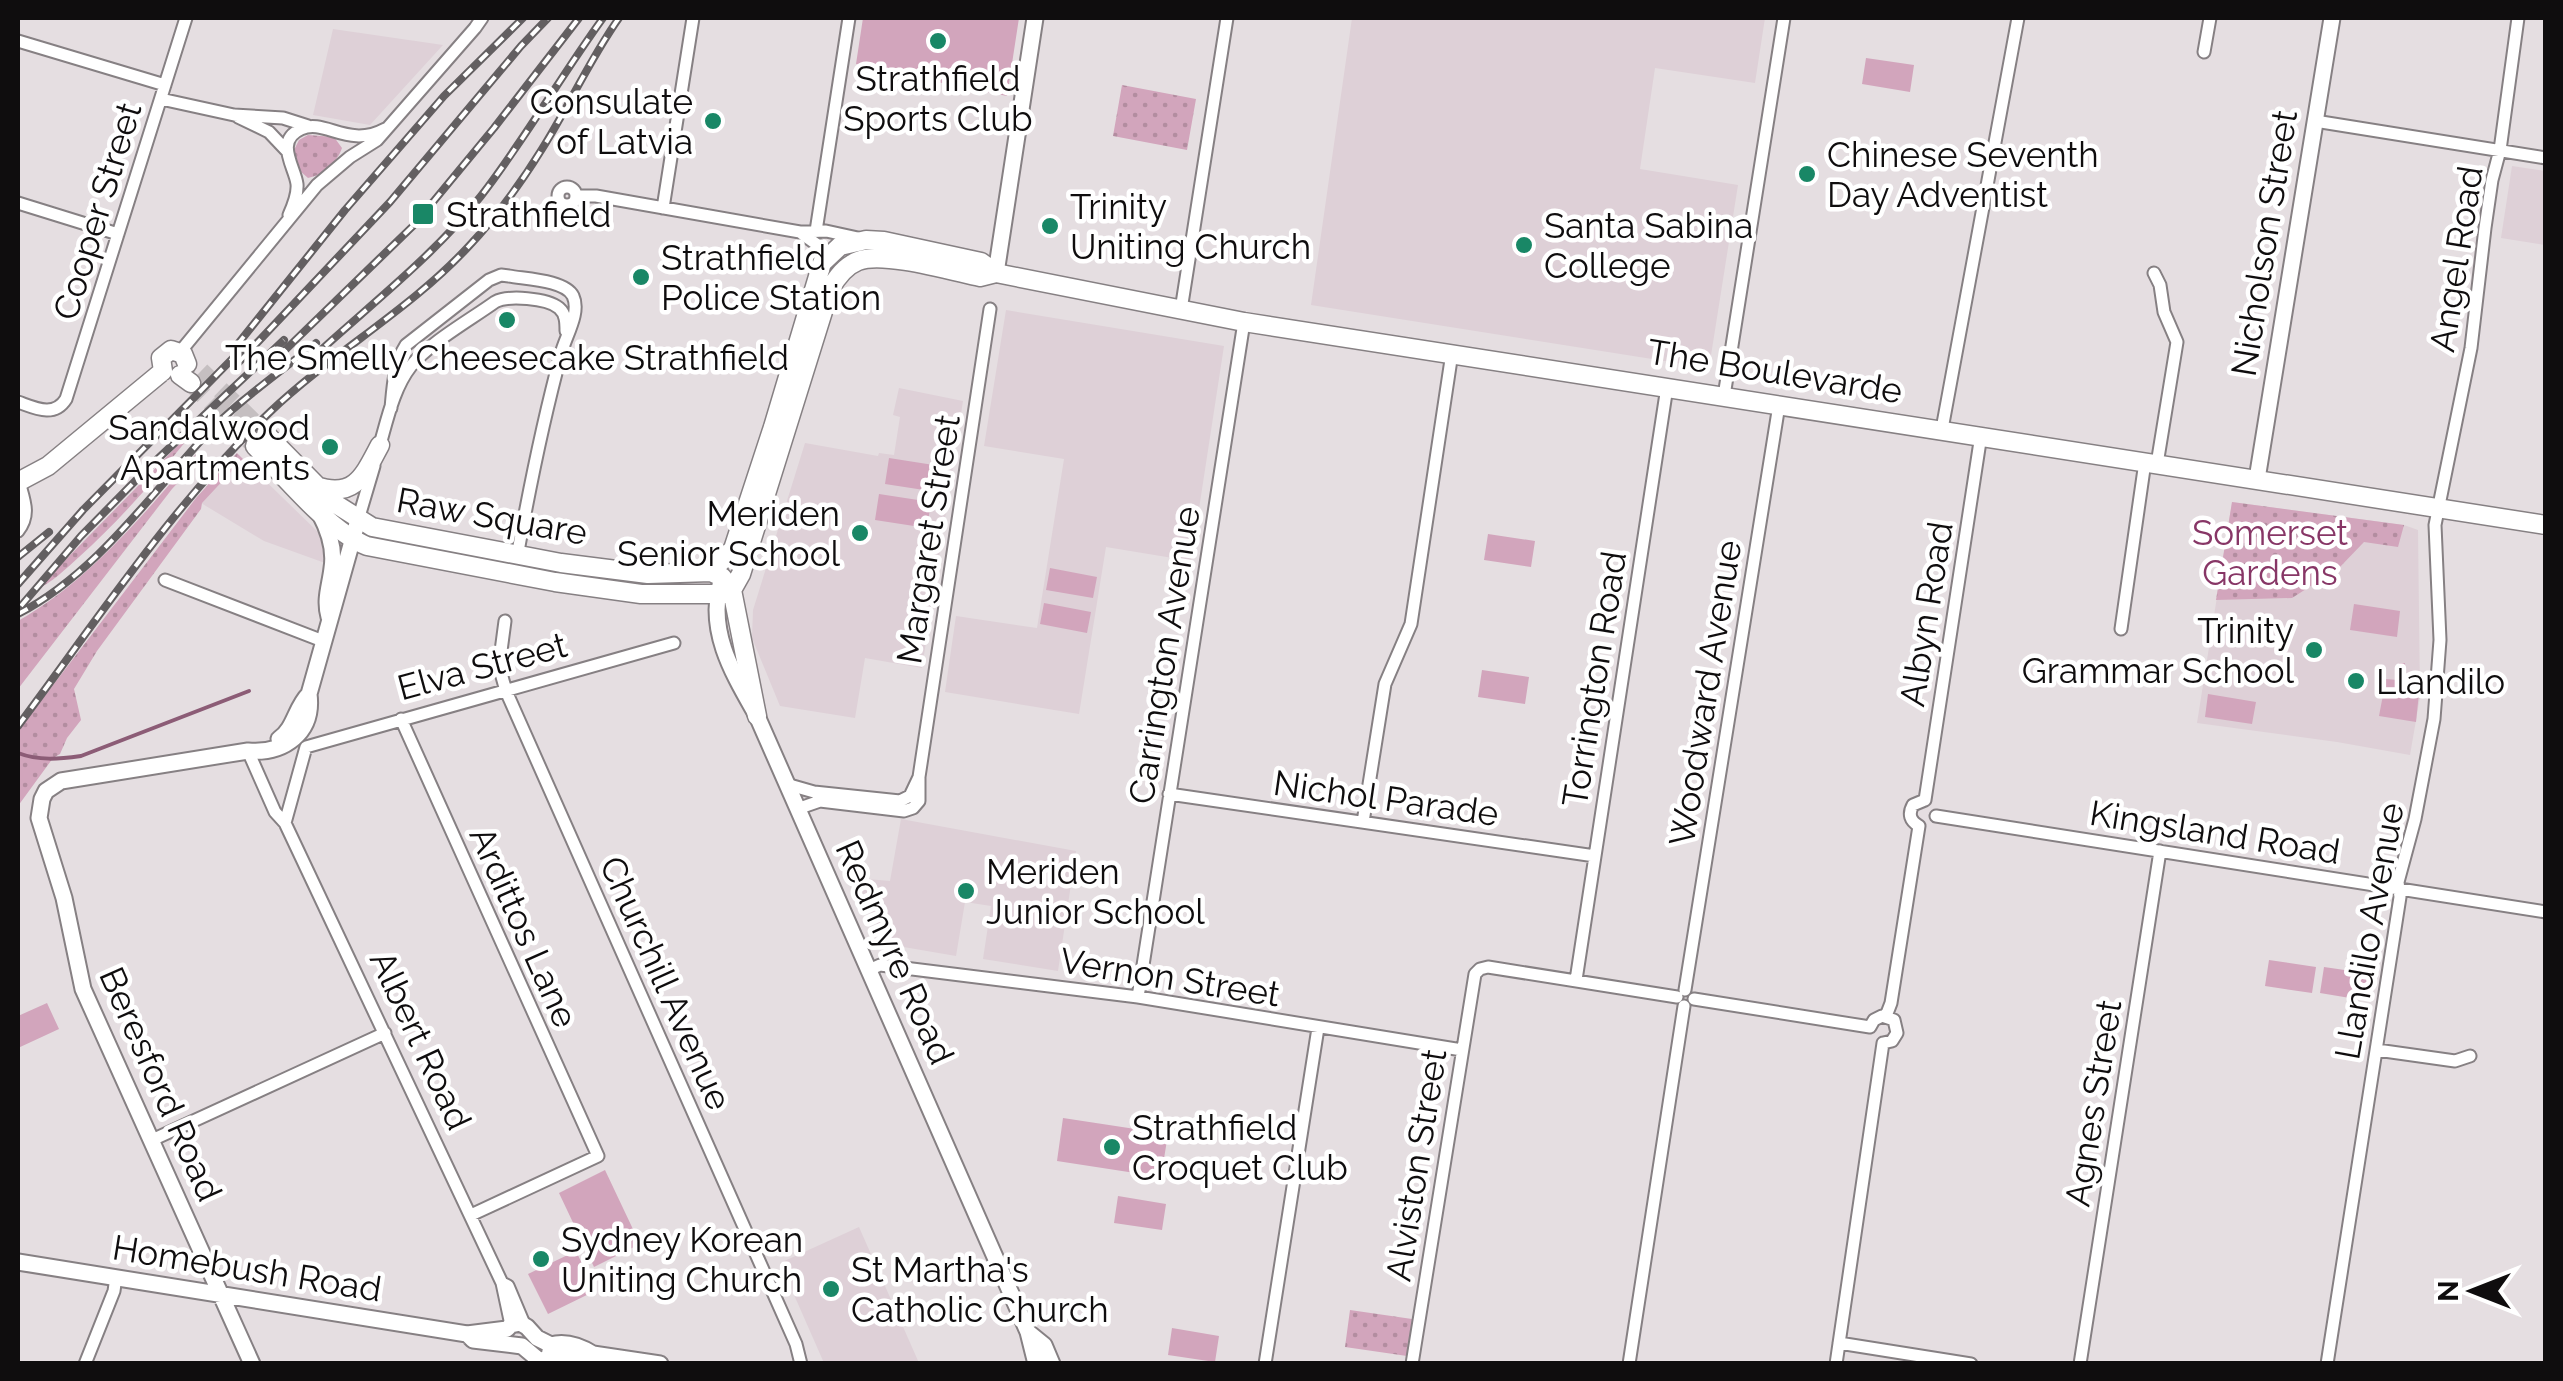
<svg xmlns="http://www.w3.org/2000/svg" width="2563" height="1381" viewBox="0 0 2563 1381" font-family="Raleway,sans-serif">
  <defs>
    <pattern id="green-dots" width="8" height="8" patternUnits="userSpaceOnUse" patternTransform="scale(2.5)"><rect width="8" height="8" fill="#d2a5bc"/><path d="M2 2h.1M6 6h.1" fill="none" stroke="#b38da0" stroke-width="1.8" stroke-linecap="round"/></pattern>
  </defs>
  <rect width="100%" height="100%" fill="#e5dee1"/>
  <path fill="#ded0d7" d="M1352 18H1765L1755 83 1655 68 1640 169 1738 185 1709 368 1311 305Z
    M333 29 443 45 370 125 313 115Z
    M2512 166 2545 171V245L2501 238Z
    M1006 310 1224 346 1191 561 1106 547 1079 714 945 692 956 616 1037 628 1064 459 984 446Z
    M899 388 963 401 922 668 865 658 855 718 780 706 752 638 753 610 805 443 878 456 879 453 894 455 900 417 893 415Z
    M243 459 318 532 325 550V563L264 541 201 503Z
    M2232 502 2404 525 2418 530 2420 697 2410 755 2337 742 2197 723Z
    M901 819 1076 851 1058 971 983 959 991 906 965 902 956 956 886 944 856 878 890 881Z
    M859 1227 919 1363H824L780 1263Z"/>
  <path fill="url(#green-dots)" d="M1122 85 1196 99 1187 150 1113 136Z
    M308 135 334 137 342 148C337 163 323 175 308 178L300 171 294 150 299 140Z
    M184 439 186 441C153 482 118 522 79 557 66 569 51 583 36 590Z
    M237 453 243 459 202 503 201 509 97 651 74 689 81 720 67 738 60 754 53 758 18 806V731L196 498Z
    M196 454 201 458 172 489 18 689V621C90 580 142 516 196 454Z
    M2232 502 2404 525 2398 547 2364 542 2339 568 2292 598 2216 600Z
    M1350 1310 1412 1319 1407 1356 1345 1347Z"/>
  <path fill="#d2a5bc" d="M863 18H1019L1007 96 932 81V78L856 64Z
    M1866 58 1914 65 1910 92 1862 84Z
    M889 458 940 466 937 492 885 484Z
    M879 494 931 502 927 528 875 520Z
    M1488 534 1535 541 1531 567 1484 560Z
    M1050 568 1097 577 1093 598 1046 590Z
    M1044 603 1091 612 1087 633 1040 624Z
    M2354 604 2400 611 2397 637 2350 630Z
    M2399 663H2405L2403 679 2420 683 2416 722 2379 716 2386 679 2397 680Z
    M1482 670 1529 677 1525 704 1478 697Z
    M2208 694 2256 702 2252 724 2205 717Z
    M2269 960 2316 967 2312 993 2265 986Z
    M2324 967 2372 974 2368 1001 2320 993Z
    M47 1003 59 1029 18 1048V1016Z
    M1063 1118 1168 1134 1161 1177 1057 1161Z
    M605 1170 640 1244 594 1267 559 1193Z
    M1118 1196 1166 1204 1162 1230 1114 1223Z
    M576 1251 595 1291 548 1314 528 1274Z
    M1172 1328 1219 1336 1215 1362 1168 1355Z"/>
  <g fill="none" stroke-linecap="round" stroke-linejoin="round">
    <path stroke="#8c5c76" stroke-width="4" d="M18 753C39 761 59 759 81 756L249 691"/>
    <path stroke="#c5bfc1" stroke-width="18" stroke-dasharray="18 9" stroke-linecap="butt" d="M201 371 266 434
      M191 383 255 446"/>
    <defs>
      <path id="street" d="M18 41 165 85
        M2204 52 2210 18
        M161 99 234 115 283 118 308 126
        M238 117 269 132 287 151
        M2315 121 2546 158
        M558 196a9 9 0 1 1 18 0a9 9 0 1 1-18 0Z
        M576 196H596L800 232 826 231 858 238
        M18 203 118 234
        M663 208 693 18
        M289 215C293 206 298 194 297 184 295 167 274 141 301 129 325 118 348 149 385 129
        M816 231 849 18
        M801 233 830 254
        M2154 273 2160 285 2164 312 2177 342 2157 464
        M1181 310 1227 18
        M180 352 317 185 350 157 377 140 475 28 482 18
        M1724 396 1784 18
        M18 402C35 408 54 418 66 399L186 18
        M391 408C393 386 394 364 406 345L489 280 501 275 509 276C525 279 565 280 573 296 581 313 565 337 561 354 543 421 529 490 517 557
        M1942 429 2018 18
        M379 448C387 421 393 389 411 366 429 343 470 320 495 302 508 295 547 298 559 308 566 314 566 323 566 331
        M358 520 374 466
        M18 531C31 515 24 500 19 482
        M165 580 323 641
        M505 621 499 666 506 691 796 1344 801 1364
        M2121 629 2145 462
        M401 719 598 1156 471 1215
        M248 751 275 812 285 823 502 1283 511 1325
        M786 784 814 792 900 801 910 796 919 777
        M1169 794 1595 856
        M1925 800 1981 435
        M797 809 820 801 904 811 913 808 919 801V777L990 309
        M1936 816 2546 912
        M1363 822 1385 684 1411 624 1452 353
        M285 823 306 747 674 643
        M1919 826C1910 821 1908 814 1913 805L1925 800
        M869 970 880 965 1138 997 1462 1050
        M1576 980 1667 387
        M1685 990 1779 405
        M1138 997 1244 322
        M1694 999 1870 1027
        M1886 1016 1891 1003 1919 826
        M1870 1027 1874 1020 1882 1016 1894 1020 1897 1033 1892 1041 1883 1043
        M2377 1050 2455 1061 2470 1056
        M152 1140 385 1033
        M502 1283 508 1286 524 1324
        M1839 1343 1971 1364
        M85 1364 114 1291 116 1277
        M1265 1364 1318 1028
        M1412 1364 1475 974 1480 969 1488 967 1677 997
        M1629 1364 1684 1006
        M1836 1364 1883 1043
        M2080 1364 2160 851
        M2327 1364 2400 897 2398 882 2415 819 2434 719 2440 640 2435 525 2471 348 2485 228 2492 180 2500 150 2518 18"/>
      <path id="secondary" d="M996 273 1035 18
        M2257 479 2332 18
        M320 514C329 531 335 549 332 568 330 586 324 599 329 617
        M720 585C708 634 734 675 757 716L1028 1332 1036 1364
        M279 739C295 728 295 708 309 694
        M18 1262 467 1334 507 1329 511 1325 520 1323 527 1327 537 1338 551 1345C565 1341 580 1346 593 1354
        M1028 1332 1044 1345 1052 1364
        M469 1336 473 1340 522 1346 540 1361 549 1357 551 1345
        M550 1354 583 1356 593 1354 660 1364
        M252 1364 83 989 64 898 39 818 42 799 46 791 61 781 248 751C284 754 314 733 309 694L358 520"/>
      <path id="primary" d="M163 371 161 358 171 350 183 354 187 364
        M180 375 191 383
        M266 434 334 503 372 527 561 563 648 574 711 572 733 549 773 427 822 263 840 246 866 240 884 241 981 262 996 273 1244 322 2546 525
        M255 446C284 476 329 531 367 546L555 582 641 594H724L732 590 741 574 830 289C837 277 845 266 858 261 883 251 952 271 980 277L996 273
        M18 482 48 466 163 371
        M316 486C355 499 364 475 380 445
        M711 572 722 577 732 590 757 716"/>
    </defs>
    <use href="#street" stroke="#868083" stroke-width="15"/>
    <use href="#secondary" stroke="#868083" stroke-width="19"/>
    <use href="#primary" stroke="#868083" stroke-width="21"/>
    <use href="#street" stroke="#fff" stroke-width="11"/>
    <use href="#secondary" stroke="#fff" stroke-width="15"/>
    <use href="#primary" stroke="#fff" stroke-width="18"/>
    <defs>
      <path id="rail" d="M237 345 345 210 444 96 523 18
        M278 357 414 225 494 128 579 18
        M309 361C367 307 431 259 481 196 525 139 561 76 603 18
        M238 363 390 202 521 46 548 18
        M18 557 49 532
        M18 584 83 510 242 349
        M21 606 81 536 148 468 284 340
        M18 614C95 574 147 499 205 436 238 401 279 373 316 343
        M18 726C98 619 173 504 270 412 333 352 410 310 469 246 496 217 521 183 542 149 569 106 590 59 619 18"/>
    </defs>
    <use href="#rail" stroke="#635f61" stroke-width="8"/>
    <use href="#rail" stroke="#fff" stroke-width="4" stroke-dasharray="11" stroke-linecap="butt"/>
  </g>
  <g fill="#198766" stroke="#fff" stroke-width="4">
    <circle cx="938" cy="41" r="10"/>
    <circle cx="713" cy="121" r="10"/>
    <circle cx="1807" cy="174" r="10"/>
    <rect x="411" y="202" width="24" height="24" rx="5"/>
    <circle cx="1050" cy="226" r="10"/>
    <circle cx="1524" cy="245" r="10"/>
    <circle cx="641" cy="277" r="10"/>
    <circle cx="507" cy="320" r="10"/>
    <circle cx="330" cy="447" r="10"/>
    <circle cx="860" cy="533" r="10"/>
    <circle cx="2314" cy="650" r="10"/>
    <circle cx="2356" cy="681" r="10"/>
    <circle cx="966" cy="891" r="10"/>
    <circle cx="1112" cy="1147" r="10"/>
    <circle cx="541" cy="1259" r="10"/>
    <circle cx="831" cy="1289" r="10"/>
  </g>
  <g text-anchor="middle" dominant-baseline="central" stroke-width="9" stroke-linejoin="round" paint-order="stroke">
    <g font-size="35" fill="#0f0d0e" stroke="#fff" text-anchor="start">
      <text x="938" y="78" text-anchor="middle">Strathfield<tspan x="938" dy="40">Sports Club</tspan></text>
      <text x="693" y="101" text-anchor="end">Consulate<tspan x="693" dy="40">of Latvia</tspan></text>
      <text x="1827" y="154">Chinese Seventh<tspan x="1827" dy="40">Day Adventist</tspan></text>
      <text x="1070" y="206">Trinity<tspan x="1070" dy="40">Uniting Church</tspan></text>
      <text x="446" y="214">Strathfield</text>
      <text x="1544" y="225">Santa Sabina<tspan x="1544" dy="40">College</tspan></text>
      <text x="661" y="257">Strathfield<tspan x="661" dy="40">Police Station</tspan></text>
      <text x="507" y="357" text-anchor="middle">The Smelly Cheesecake Strathfield</text>
      <text x="310" y="427" text-anchor="end">Sandalwood<tspan x="310" dy="40">Apartments</tspan></text>
      <text x="840" y="513" text-anchor="end">Meriden<tspan x="840" dy="40">Senior School</tspan></text>
      <text x="2294" y="630" text-anchor="end">Trinity<tspan x="2294" dy="40">Grammar School</tspan></text>
      <text x="2376" y="681">Llandilo</text>
      <text x="986" y="871">Meriden<tspan x="986" dy="40">Junior School</tspan></text>
      <text x="1132" y="1127">Strathfield<tspan x="1132" dy="40">Croquet Club</tspan></text>
      <text x="561" y="1239">Sydney Korean<tspan x="561" dy="40">Uniting Church</tspan></text>
      <text x="851" y="1269">St Martha's<tspan x="851" dy="40">Catholic Church</tspan></text>
    </g>
    <g font-size="35" fill="#0f0d0e" stroke="#fff">
      <text transform="translate(97 211) rotate(-73)">Cooper Street</text>
      <text transform="translate(2264 243) rotate(-81)">Nicholson Street</text>
      <text transform="translate(2456 259) rotate(-81)">Angel Road</text>
      <text transform="translate(1775 371) rotate(9)">The Boulevarde</text>
      <text transform="translate(492 516) rotate(10)">Raw Square</text>
      <text transform="translate(928 539) rotate(-81)">Margaret Street</text>
      <text transform="translate(1926 614) rotate(-81)">Albyn Road</text>
      <text transform="translate(1164 655) rotate(-81)">Carrington Avenue</text>
      <text transform="translate(482 666) rotate(-15)">Elva Street</text>
      <text transform="translate(1594 679) rotate(-81)">Torrington Road</text>
      <text transform="translate(1705 693) rotate(-81)">Woodward Avenue</text>
      <text transform="translate(1386 798) rotate(8)">Nichol Parade</text>
      <text transform="translate(2215 832) rotate(9)">Kingsland Road</text>
      <text transform="translate(524 927) rotate(66)">Ardittos Lane</text>
      <text transform="translate(2369 931) rotate(-80)">Llandilo Avenue</text>
      <text transform="translate(895 952) rotate(66)">Redmyre Road</text>
      <text transform="translate(1170 977) rotate(9)">Vernon Street</text>
      <text transform="translate(666 983) rotate(66)">Churchill Avenue</text>
      <text transform="translate(421 1040) rotate(65)">Albert Road</text>
      <text transform="translate(161 1084) rotate(66)">Beresford Road</text>
      <text transform="translate(2093 1103) rotate(-81)">Agnes Street</text>
      <text transform="translate(1416 1165) rotate(-81)">Alviston Street</text>
      <text transform="translate(247 1268) rotate(9)">Homebush Road</text>
    </g>
    <g font-size="35" fill="#873666" stroke="#fff">
      <text x="2270" y="532">Somerset<tspan x="2270" dy="40">Gardens</tspan></text>
    </g>
  </g>
  <rect width="2563" height="1381" fill="none" stroke="#0f0d0e" stroke-width="40"/>
  <g transform="translate(2473 1291) rotate(270)" stroke="#ffffff" stroke-width="8" paint-order="stroke">
  <path d="M0-8L18 38L0 25L-18 38Z" fill="#0f0d0e"/>
  <text y="-15" font-size="28" font-weight="bold" text-anchor="middle" fill="#0f0d0e">N</text>
  </g>
</svg>
